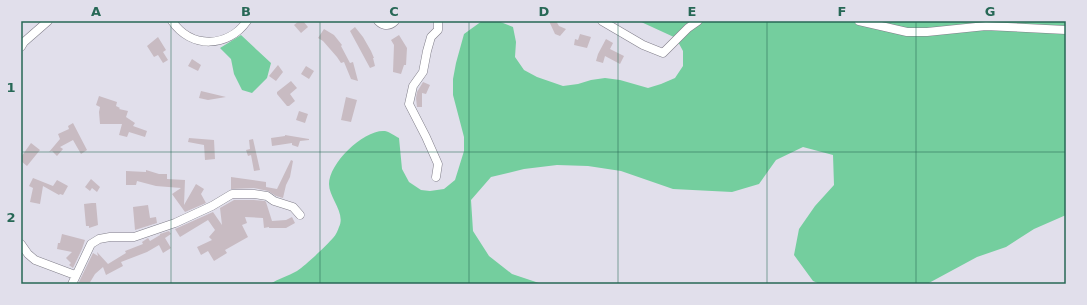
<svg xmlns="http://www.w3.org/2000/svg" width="1087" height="305" viewBox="0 0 1087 305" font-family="'DejaVu Sans',sans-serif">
  <rect width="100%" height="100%" fill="#e1dfeb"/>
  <path fill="#74ce9e" d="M482 21H498L513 27 516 42 515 57 524 70 537 77 563 86 578 84 591 80 605 78 620 80 648 88 661 84 675 78 683 66V51L676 38 639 21H1066V215L1034 229 1006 247 977 257 927 284H820L813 281 794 255 799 229 815 206 834 185 833 155 803 147 776 160 759 184 732 192 673 189 621 171 588 166 557 165 524 169 491 177 471 200 473 231 489 256 512 274 542 284H270C278 279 288 276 297 271 305 266 327 245 333 238 336 235 338 230 339 227 346 213 329 198 329 184 329 163 364 129 385 131 390 132 395 136 399 138L402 169 409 182 421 190 430 191 444 189 455 180 464 151V137L453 95V79L456 63 464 34Z
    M241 35 271 63 267 78 252 93 242 90 234 74 231 59 220 48Z"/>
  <path fill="#c8bbc2" d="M299 21H303L308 27 301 33 294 25Z
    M549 21H556L559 26 566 29 560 36 555 34Z
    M355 27 363 37 371 51 374 58H373L375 66 370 68 350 31Z
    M324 29 334 35 342 45 341 46 350 63 353 62 358 81 351 79 344 62 341 63 337 57 323 41 318 38Z
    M580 34 591 37 587 48 574 45 575 39 578 40Z
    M399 35 407 48 406 65H404L401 74 393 72 394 45 391 40Z
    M158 37 166 50 163 52 168 60 163 63 158 55 154 57 147 46Z
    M606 39 613 43 610 49 624 56 620 64 605 56 603 63 596 61 598 54Z
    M192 59 201 65 198 71 188 66Z
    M278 65 283 72 276 81 269 76Z
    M306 66 314 71 309 79 301 74Z
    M291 81 297 88 290 94 295 101 289 106H287L277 94V92Z
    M423 82 430 85 426 94 422 93V107H417L416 98 417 92Z
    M201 91 226 97 208 100 199 98Z
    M99 96 117 102 116 106 120 108 119 109 128 111 126 117 135 123 133 126 147 131 145 137 129 132 127 137 119 135 122 124H100L99 112 100 107 96 105Z
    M346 97 357 100 351 122 341 120Z
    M299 111 308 114 305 123 296 120Z
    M73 123 87 150 81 154 73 140 60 147 63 149 57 156 52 151 49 152 60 139 58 134 69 129 68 126Z
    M285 135 309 139V140L300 141 298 147 292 145V143L272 146 271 138 285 136Z
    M189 138 214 140 215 159 205 160 204 145 188 142Z
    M253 139 260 170 254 171 251 155 248 156 246 150 250 149 249 140Z
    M31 143 40 150 27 166 21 161V157Z
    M291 160 293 161 290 177 286 185 283 198 276 196 268 191 254 188 231 189V177L266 182V187L277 189Z
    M146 170 159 174H167V179L185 180 184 205 196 184 204 189 201 194 206 203 185 212 172 194 181 188 156 186 137 181 136 185H126V171L146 172Z
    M33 178 53 186 57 180 68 186 63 195 60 194 59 195 43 186 40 204 30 202 33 188 29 186Z
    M91 179 100 187 97 192 92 188 90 191 85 187Z
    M234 200H254L265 201 266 202 272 221 286 220 292 217 295 223 286 228H269V227L264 228 263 218 245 217 247 223 242 225 248 237 225 250 227 253 214 261 208 251 201 255 197 247 212 240 209 237 215 230 208 220 180 237 175 229 213 212 222 225 220 208Z
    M92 203H96L98 225 89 228V226H86L84 204Z
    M148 205 150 218 156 217 157 223 135 230 133 207Z
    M169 231 171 234 165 238 171 248 163 253 159 245 147 252 121 262 123 266 106 275 103 267 95 274 89 284H78L93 253 98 256 97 252 108 264 126 253 125 251 143 244 142 242 148 238 150 241 160 235V234Z
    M62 234 85 240 82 249 73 268 69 265 71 263 66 258 72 252 57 249 58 243H60Z"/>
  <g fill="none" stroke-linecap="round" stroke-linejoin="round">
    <defs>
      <path id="street" d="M172 21C191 49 228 48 247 21
        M378 21C384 27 390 26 395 21
        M602 21 643 45 663 53 688 28 698 21
        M859 21 907 32H927L986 26 1066 30
        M21 47 24 42 48 21
        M436 177 438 164 426 137 409 104 413 86 423 72 427 51 431 37 438 30V21
        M21 244 28 254 35 260 75 275
        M72 284 91 244 99 239 110 237H134L175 223 212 206 232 194H254L267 196 274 201 293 207 300 215"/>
    </defs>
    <use href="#street" stroke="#817f8a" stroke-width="9"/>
    <use href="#street" stroke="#fff" stroke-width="8"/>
  </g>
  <path fill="none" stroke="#276856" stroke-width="1" stroke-opacity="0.55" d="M171 21V284M320 21V284M469 21V284M618 21V284M767 21V284M916 21V284M21 152H1066"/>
  <rect width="1087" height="305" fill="none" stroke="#e1dfeb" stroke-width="44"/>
  <rect x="22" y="22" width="1043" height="261" fill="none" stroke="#276856" stroke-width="1.5"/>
  <g font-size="13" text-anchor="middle" font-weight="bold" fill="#276856">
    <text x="96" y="16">A</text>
    <text x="246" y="16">B</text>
    <text x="394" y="16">C</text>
    <text x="544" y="16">D</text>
    <text x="692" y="16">E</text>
    <text x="842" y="16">F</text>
    <text x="990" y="16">G</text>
    <text x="11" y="92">1</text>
    <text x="11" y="222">2</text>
  </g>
</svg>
